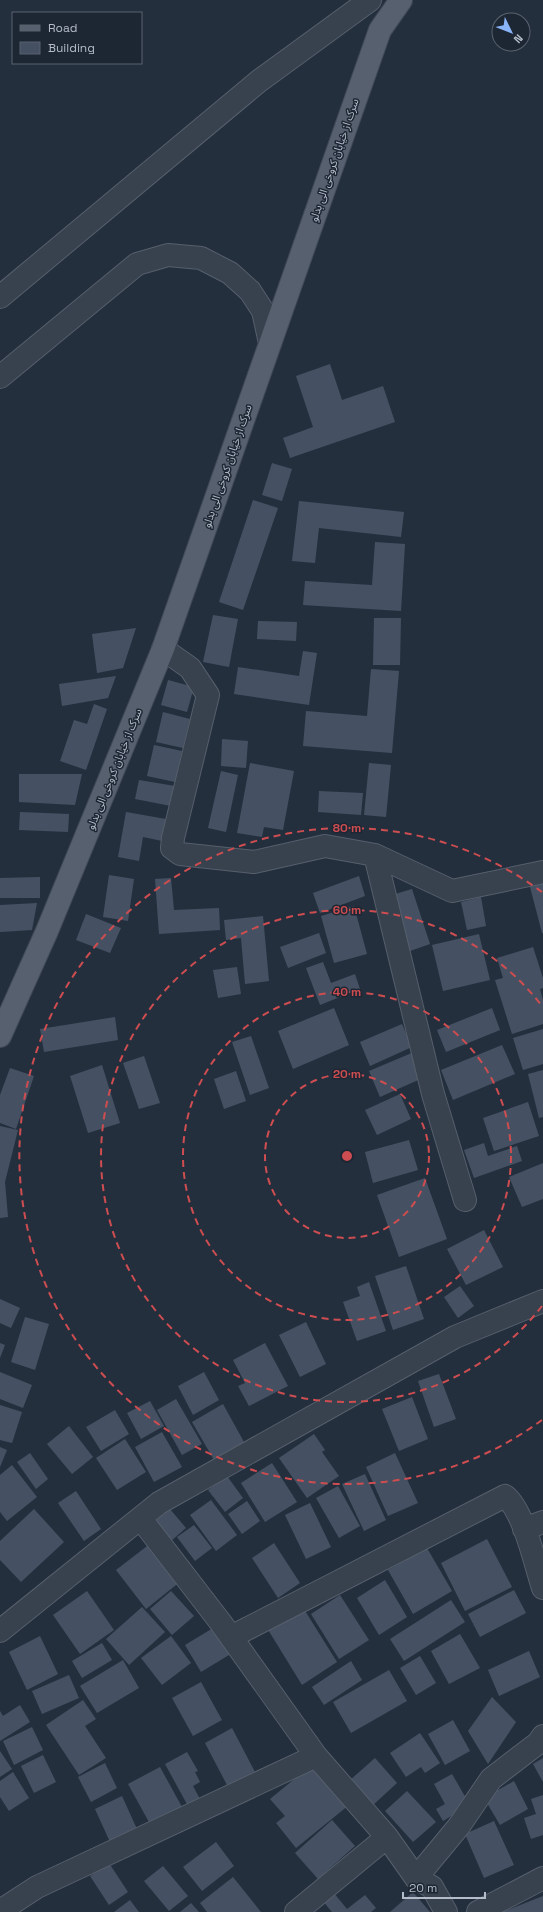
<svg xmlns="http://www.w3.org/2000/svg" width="543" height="1912" viewBox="0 0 543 1912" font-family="'Space Grotesk','Noto Sans Arabic',sans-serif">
  <rect width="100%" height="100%" fill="#242f3e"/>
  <path fill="#455162" d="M330 364 342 400 383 386 395 422 290 458 283 438 313 427 296 376Z
    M272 463 292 469 282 501 262 495Z
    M253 500 278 508 243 610 219 602Z
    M299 501 404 512 401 537 319 528 315 563 292 561Z
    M375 542 405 544 401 611 303 605 305 581 372 585Z
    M213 615 238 619 229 667 203 662Z
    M374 618H401L400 665H373Z
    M258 621 297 622 296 641 257 639Z
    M136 628 123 668 97 673 92 634Z
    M303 651 317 653 309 705 234 694 238 667 299 676Z
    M371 669 399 671 392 753 303 746 306 711 367 716Z
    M116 676 108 698 62 706 59 684Z
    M168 680 194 687 187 712 161 705Z
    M94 704 107 709 86 770 60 761 74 720 87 724Z
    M163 712 190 719 183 748 156 742Z
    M222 739 248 741 246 768 221 766Z
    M154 745 182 751 175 782 147 776Z
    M250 763 294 771 283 830 264 827 262 837 237 833Z
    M369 763 391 765 386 817 364 815Z
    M221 771 238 775 226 832 208 828Z
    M19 774H82L75 805 19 802Z
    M139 780 175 786 171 806 135 799Z
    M319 791 363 793 361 815 318 812Z
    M20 812 69 814 68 832 19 830Z
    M126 812 166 819 162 841 143 837 139 861 118 857Z
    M109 875 134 879 128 921 103 917Z
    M359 876 365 896 320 913 313 893Z
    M40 877V898H0V878Z
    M171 878 174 910 219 908 220 930 159 934 155 879Z
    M543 880V933H542L529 883Z
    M412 889 430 944 410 951 392 895Z
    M481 897 486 926 467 930 461 902Z
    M37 903 32 930 0 932V905Z
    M354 906 367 954 334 963 321 916Z
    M86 914 121 928 110 953 76 940Z
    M263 916 269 981 245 984 241 938 226 940 224 920Z
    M319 933 326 953 288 968 280 947Z
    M479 934 490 980 443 991 432 945Z
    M533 947 543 978V988L540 989 543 1000V1024L512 1034 495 980 503 978 497 958Z
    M323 962 331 983 355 974 360 989 320 1005 306 968Z
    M237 967 241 994 218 998 213 970Z
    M334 1008 349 1045 293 1069 278 1031Z
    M492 1008 500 1030 446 1052 437 1030Z
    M115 1017 118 1040 44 1052 40 1029Z
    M402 1024 412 1047 370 1066 360 1042Z
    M543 1029V1064L523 1070 513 1038Z
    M251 1036 269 1088 250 1095 232 1042Z
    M502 1045 515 1074 453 1100 441 1070Z
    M414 1052 425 1077 380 1097 369 1071Z
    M144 1056 160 1103 139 1109 123 1063Z
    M102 1065 120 1123 88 1133 70 1076Z
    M10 1068 34 1076 16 1129 0 1123V1095Z
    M543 1070V1117L539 1118 528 1074Z
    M236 1071 246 1101 224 1109 214 1079Z
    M400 1094 411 1119 377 1135 365 1110Z
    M528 1102 539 1136 494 1151 483 1118Z
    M0 1126 18 1130 5 1182 8 1217 0 1218Z
    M409 1140 418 1170 373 1183 365 1152Z
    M484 1143 488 1156 517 1146 522 1161 474 1178 464 1150Z
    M543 1163V1199L522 1207 509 1177Z
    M425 1178 447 1239 399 1257 377 1195Z
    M484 1230 503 1267 466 1285 447 1249Z
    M406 1266 424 1319 393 1330 375 1276Z
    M369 1282 386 1331 357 1341 343 1302 360 1296 357 1287Z
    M460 1286 474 1306 458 1318 444 1297Z
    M0 1299 20 1308 11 1328 0 1323Z
    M25 1317 49 1324 35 1370 11 1362Z
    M306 1322 326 1364 300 1377 279 1335Z
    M0 1343 5 1345 0 1358Z
    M265 1343 288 1386 249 1406 238 1386 245 1383 233 1360Z
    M0 1372 32 1385 23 1408 0 1399Z
    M204 1372 219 1400 193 1415 178 1386Z
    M439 1374 456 1419 434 1427 418 1381Z
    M412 1397 428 1439 399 1451 382 1409Z
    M176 1399 202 1444 182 1455 157 1410Z
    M150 1401 164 1426 141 1439 127 1413Z
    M223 1404 244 1442 214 1460 192 1422Z
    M0 1405 22 1412 12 1443 0 1440Z
    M115 1410 129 1434 101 1451 86 1427Z
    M69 1426 93 1457 72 1474 47 1444Z
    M162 1432 182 1467 154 1482 135 1447Z
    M314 1434 325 1450 322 1452 339 1476 307 1498 279 1458Z
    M125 1439 146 1472 117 1490 96 1458Z
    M0 1447 7 1450 0 1467Z
    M30 1453 48 1479 36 1489 17 1462Z
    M395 1453 418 1503 388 1516 366 1467Z
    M272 1463 297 1502 265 1522 241 1483Z
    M12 1465 37 1497 7 1521 0 1512V1475Z
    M365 1474 386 1520 364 1531 342 1484Z
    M227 1476 243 1498 225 1512 208 1490Z
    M338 1486 360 1526 339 1538 316 1498Z
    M76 1491 101 1529 84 1541 58 1503Z
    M211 1500 237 1535 216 1551 190 1515Z
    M247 1501 260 1521 242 1534 228 1514Z
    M310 1503 331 1547 306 1559 285 1515Z
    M34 1509 64 1542 21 1582 0 1560V1541Z
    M170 1509 186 1528 171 1541 154 1522Z
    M194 1525 212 1548 195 1561 177 1537Z
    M487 1539 512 1587 465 1611 441 1563Z
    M151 1543 181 1581 146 1609 116 1570Z
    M274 1543 300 1583 278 1598 252 1558Z
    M427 1548 452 1591 413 1614 388 1570Z
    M385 1580 407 1617 379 1635 357 1598Z
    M514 1590 526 1613 480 1637 468 1614Z
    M87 1591 114 1630 80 1654 53 1615Z
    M171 1591 194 1616 172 1635 150 1609Z
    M340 1595 369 1640 339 1659 311 1614Z
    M451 1600 465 1622 404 1661 390 1639Z
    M302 1606 337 1662 302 1685 267 1628Z
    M142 1607 165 1632 129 1665 106 1639Z
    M218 1625 234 1652 201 1672 185 1645Z
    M460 1634 480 1668 449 1684 431 1651Z
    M40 1636 58 1674 27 1690 9 1652Z
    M171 1636 191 1663 162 1685 141 1658Z
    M102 1643 112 1660 82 1678 72 1661Z
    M529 1651 540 1677 499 1696 488 1670Z
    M420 1656 436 1683 416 1695 400 1668Z
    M123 1660 139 1688 97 1713 80 1686Z
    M351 1661 362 1680 324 1705 312 1687Z
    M389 1670 407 1701 351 1733 333 1702Z
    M69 1675 79 1698 42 1714 32 1691Z
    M201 1682 222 1720 193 1736 172 1698Z
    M492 1697 516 1722 488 1764 468 1731Z
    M83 1700 96 1719 85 1726 106 1758 79 1775 46 1725Z
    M20 1705 30 1722 0 1741V1711L3 1716Z
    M453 1720 470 1751 445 1765 428 1734Z
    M32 1727 43 1750 14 1765 3 1741Z
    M232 1728 255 1772 228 1787 205 1743Z
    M420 1733 440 1763 425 1773 421 1767 406 1777 390 1753Z
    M0 1751 12 1769 0 1777Z
    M187 1752 198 1771 195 1772 200 1782 193 1786 200 1799 188 1806 165 1764Z
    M43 1755 56 1782 34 1793 21 1766Z
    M375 1758 397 1783 372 1806 349 1781Z
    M543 1758V1782L533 1764Z
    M105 1763 117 1788 91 1802 78 1777Z
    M314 1763 349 1805 296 1848 276 1823 285 1816 270 1799Z
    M160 1767 182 1807 150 1824 128 1784Z
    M13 1772 29 1798 9 1811 0 1797V1781Z
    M452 1774 470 1805 443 1821 436 1809 445 1804 434 1784Z
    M514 1781 528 1809 500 1825 484 1798Z
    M407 1791 436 1822 413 1842 385 1811Z
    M543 1795V1835L531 1839 524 1818 536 1814 531 1799Z
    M122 1796 137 1829 110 1842 95 1809Z
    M332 1820 355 1846 318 1879 295 1853Z
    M494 1821 514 1865 484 1878 465 1834Z
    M216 1842 234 1866 202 1891 183 1867Z
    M109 1863 128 1892 109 1905 90 1876Z
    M163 1866 188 1896 169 1911 144 1881Z
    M233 1877 261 1912H207L200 1903Z
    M333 1892 347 1909 365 1895 376 1908 371 1912H332L322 1900Z
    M413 1892 430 1912H390Z
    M543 1896V1912H502Z
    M130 1900 139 1912H114Z
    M191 1903 199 1912H180Z"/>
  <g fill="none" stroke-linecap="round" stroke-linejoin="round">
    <defs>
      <path id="minor" d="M0 297 259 81 370 0
        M0 377 137 264 168 255 201 258 230 273 250 291 263 311 270 343
        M163 649 190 668 208 695 173 838 172 848 180 854 254 862 325 846 375 855 452 891 543 872
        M375 855 433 1094 465 1200
        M141 1519 221 1623 316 1756 387 1837 416 1878 432 1887 446 1912
        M524 1529 543 1522
        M0 1631 159 1503 455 1337 543 1301
        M231 1637 505 1496C524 1511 535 1564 543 1588
        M416 1878 459 1826 491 1779 538 1743 543 1736
        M0 1911 37 1887 316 1756
        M296 1912 387 1837
        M478 1912 543 1878"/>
      <path id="major" d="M0 1036 47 931 163 649 380 30 401 0"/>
    </defs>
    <use href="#minor" stroke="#565f6c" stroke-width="24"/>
    <use href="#major" stroke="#414a57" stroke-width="24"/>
    <use href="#minor" stroke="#38414e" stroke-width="22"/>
    <use href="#major" stroke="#56606e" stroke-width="22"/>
  </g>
  <g fill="none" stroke="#ce4d50" stroke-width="2" stroke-dasharray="7 5">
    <circle cx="347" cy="1156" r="82"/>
    <circle cx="347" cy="1156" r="164"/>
    <path d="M542 1306A246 246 0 1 1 542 1006"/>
    <path d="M542 1420A328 328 0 1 1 542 892"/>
  </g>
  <g text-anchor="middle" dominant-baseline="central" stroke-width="3" stroke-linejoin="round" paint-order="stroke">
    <g font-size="11" fill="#b4bcc9" stroke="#1d2633">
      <text transform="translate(334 160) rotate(-71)">سرک از خیابان کروخی الی بدلو</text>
      <text transform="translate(227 466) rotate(-71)">سرک از خیابان کروخی الی بدلو</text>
      <text transform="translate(114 769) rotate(-68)">سرک از خیابان کروخی الی بدلو</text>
    </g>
  </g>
  <circle cx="347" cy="1156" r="6" fill="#ce4d50" stroke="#1d2633" stroke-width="2"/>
  <g font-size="12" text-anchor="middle" font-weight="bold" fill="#ce4d50" stroke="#1d2633" stroke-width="3" stroke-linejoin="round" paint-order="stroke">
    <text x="347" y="832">80 m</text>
    <text x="347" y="914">60 m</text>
    <text x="347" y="996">40 m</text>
    <text x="347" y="1078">20 m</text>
  </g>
  <rect x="12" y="12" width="130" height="52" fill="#1d2633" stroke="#59626f"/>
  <rect x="20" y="25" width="20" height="6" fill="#56606e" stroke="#59626f"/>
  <text x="48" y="32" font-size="12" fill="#b4bcc9">Road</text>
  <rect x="20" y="42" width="20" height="12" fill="#455162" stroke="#59626f"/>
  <text x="48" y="52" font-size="12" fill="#b4bcc9">Building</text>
  <g transform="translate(511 32) rotate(133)"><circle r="19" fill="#1d2633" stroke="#59626f"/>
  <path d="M0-3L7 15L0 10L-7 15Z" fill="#8ab4f8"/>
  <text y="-6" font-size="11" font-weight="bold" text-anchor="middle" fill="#b4bcc9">N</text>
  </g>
  <path d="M403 1892v6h82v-6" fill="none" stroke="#b4bcc9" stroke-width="2"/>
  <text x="409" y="1892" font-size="12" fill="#b4bcc9" stroke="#1d2633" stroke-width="3" paint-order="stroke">20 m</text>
</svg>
